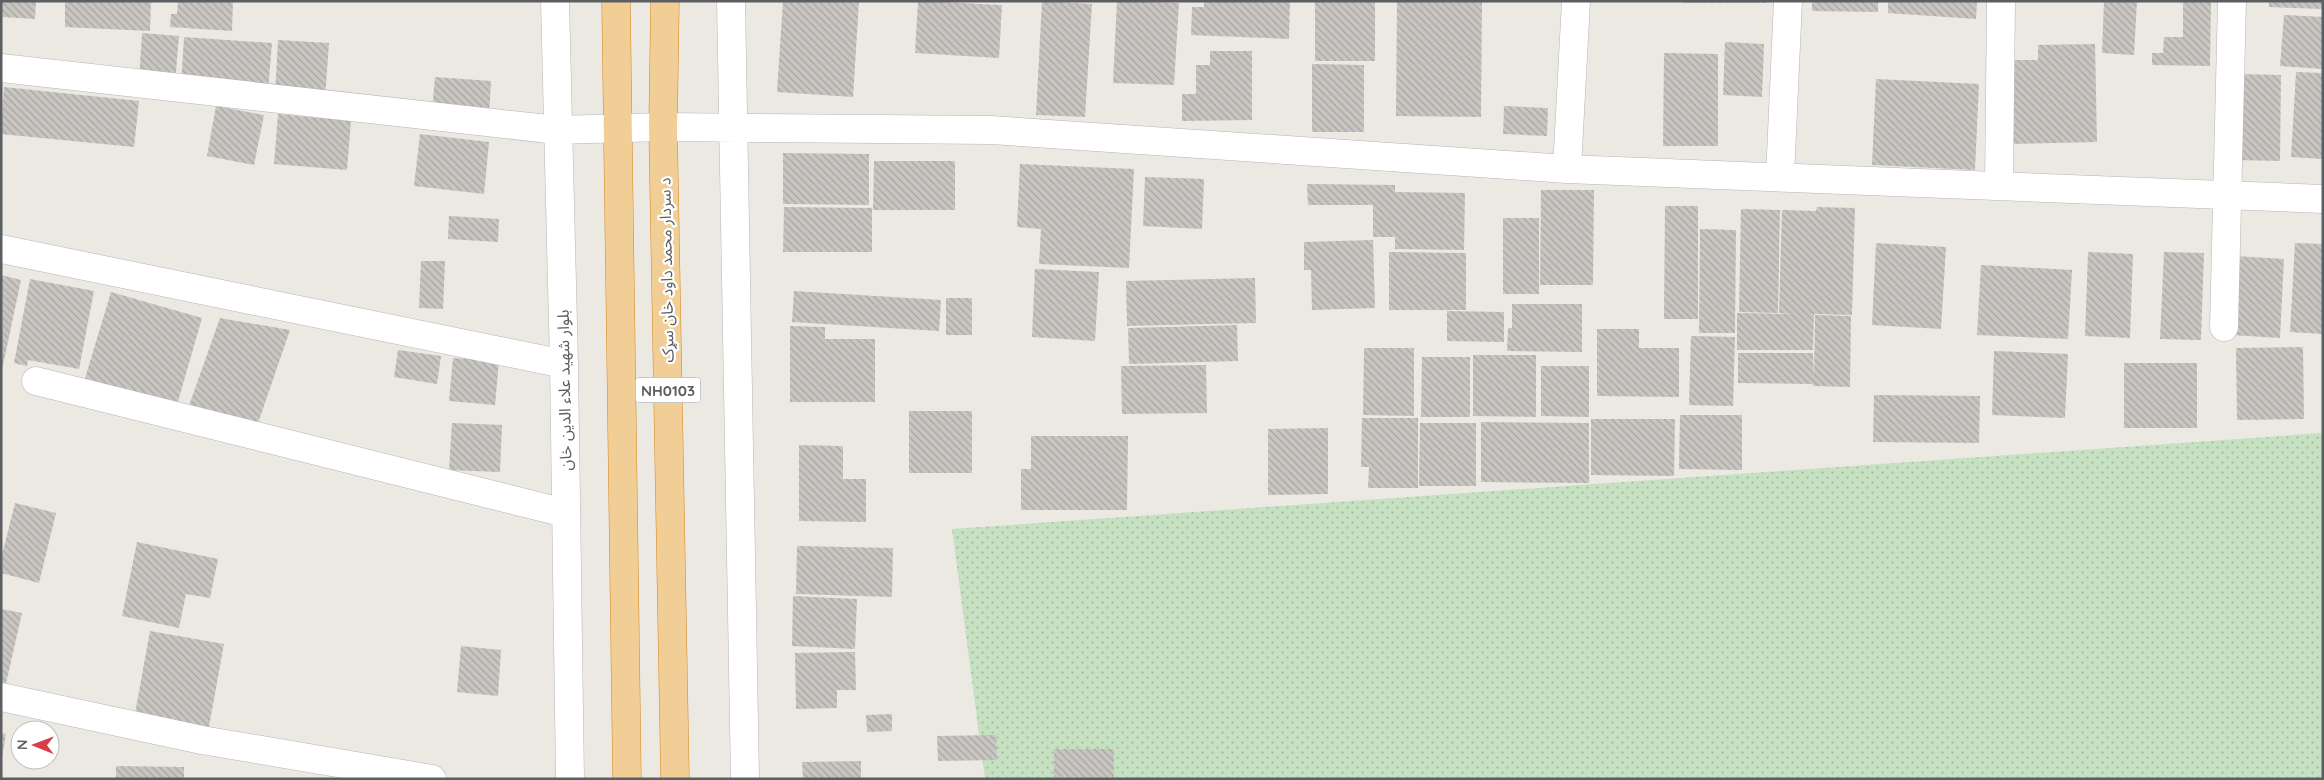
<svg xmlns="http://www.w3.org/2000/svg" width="2324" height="780" viewBox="0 0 2324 780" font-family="Quicksand,'Noto Sans Arabic',sans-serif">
  <defs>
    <pattern id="grass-dots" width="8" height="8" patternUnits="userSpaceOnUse" patternTransform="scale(1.25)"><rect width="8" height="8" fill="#c5e1c1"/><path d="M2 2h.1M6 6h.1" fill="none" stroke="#a3baa0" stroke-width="1.8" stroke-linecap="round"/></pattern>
    <pattern id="building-back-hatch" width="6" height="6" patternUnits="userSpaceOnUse" patternTransform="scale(1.25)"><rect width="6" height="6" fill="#c9c6c2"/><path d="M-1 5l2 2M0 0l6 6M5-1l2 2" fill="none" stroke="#a6a4a1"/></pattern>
  </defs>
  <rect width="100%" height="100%" fill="#ece9e3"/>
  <path fill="url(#grass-dots)" d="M2323 433V779H985L952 529Z"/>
  <path fill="url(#building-back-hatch)" d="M1 1H36L35 19 1 17Z
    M65 1H151L150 31 65 27Z
    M178 1H233L232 31 170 27 171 14H177Z
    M783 1H859L853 97 777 92Z
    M918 1 1002 5 999 58 915 53Z
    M1042 1 1092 4 1085 117 1036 115Z
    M1117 1 1179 3 1174 85 1113 83Z
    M1204 1H1290L1289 39 1191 35 1192 7H1204Z
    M1315 1H1375V61H1315Z
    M1397 1H1482L1481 117 1396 116Z
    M1683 1H1766V3H1683Z
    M1812 1H1878V12L1812 11Z
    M1888 1H1977L1976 19 1888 13Z
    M2104 1H2137L2134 55 2102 53Z
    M2183 1H2211L2210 66 2152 65V53H2163L2164 37H2183Z
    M2269 1H2323V9L2269 7Z
    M2284 15 2323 17V69L2280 66Z
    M142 33 179 36 175 83 139 80Z
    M184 37 272 43 268 91 181 86Z
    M278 40 329 43 325 99 275 96Z
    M1725 42 1764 44 1762 97 1723 95Z
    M2095 44 2097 142 2008 144 2006 60H2038V45Z
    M1210 51H1252V120L1182 121V94H1196V65H1210Z
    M1664 53 1718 54V146H1663Z
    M1312 64 1364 65V132H1312Z
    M2296 72 2323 73V159L2291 157Z
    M2236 74 2281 75 2280 161 2235 160Z
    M435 77 491 81 489 116 432 112Z
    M1876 79 1979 84 1975 170 1872 165Z
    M4 87 139 101 134 147 1 134Z
    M216 106 264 115 254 165 207 156Z
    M1504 106 1548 108 1547 136 1503 134Z
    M278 114 351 121 347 170 274 164Z
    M420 134 489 142 484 194 414 186Z
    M783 153 869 154V205L783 204Z
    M874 161H955V210H873Z
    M1020 164 1134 169 1129 268 1039 264 1041 229 1017 227Z
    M1145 177 1204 179 1202 229 1143 226Z
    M1307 184 1395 185V192L1465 193 1464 250 1395 249V237H1373V205H1308Z
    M1541 190H1594L1593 285H1540Z
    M1665 206H1698V319H1664Z
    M784 207 872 208V252H783Z
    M1817 207 1855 208 1852 315 1814 314 1813 350H1737V313L1795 314 1779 313 1782 210 1816 211Z
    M1741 209 1780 210 1778 313 1739 312Z
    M449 216 499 219 498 242 448 239Z
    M1503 218H1539V294H1503Z
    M1700 229 1736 230 1735 333H1699Z
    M1373 240 1375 308 1312 310 1311 270H1304V242Z
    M1876 243 1946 247 1941 329 1872 325Z
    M2295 243 2323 244V334L2290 332Z
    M1389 252 1466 253V310H1389Z
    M2088 252 2133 254 2130 338 2085 336Z
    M2164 252 2204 253 2201 340 2160 339Z
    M2235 256 2284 259 2280 338 2231 335Z
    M421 261H445L443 309 419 308Z
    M1981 265 2072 270 2068 339 1977 335Z
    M1035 269 1099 272 1095 341 1032 337Z
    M1 275 21 280 2 370H1Z
    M1255 278 1256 323 1127 326 1126 281Z
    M30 279 94 291 79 369 28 360 27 366 14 363Z
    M794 291 941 300 939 331 792 322Z
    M111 292 202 318 175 412 83 385Z
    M946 298H972V335H946Z
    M1512 304H1582V352L1507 351 1508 328H1512Z
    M1447 311 1504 312V342L1447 341Z
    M1815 315 1851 316 1850 387 1813 386V384L1738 383V353H1813L1814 378Z
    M220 318 290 330 255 432 186 414Z
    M1237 325 1238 361 1129 364 1128 328Z
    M790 326 825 327V339H875V402H790Z
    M1597 329H1639V348H1679V397L1597 396Z
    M1691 336 1735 337 1733 406 1689 405Z
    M2303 347 2304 419 2237 420 2236 348Z
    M1364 348H1414V416L1363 415Z
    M398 350 441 356 437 384 394 377Z
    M1994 351 2068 354 2065 418 1992 415Z
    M1473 355H1536V417L1473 416Z
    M1422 357H1470V417H1421Z
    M453 358 499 361 495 405 449 401Z
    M2124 363H2197V428H2124Z
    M1206 365 1207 413 1122 414 1121 366Z
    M1541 366H1589V417L1541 416Z
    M1874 395 1980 396 1979 443 1873 442Z
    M909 411H972V473H909Z
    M1680 415H1742V470L1679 469Z
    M1362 418H1418V488H1368L1369 467H1361Z
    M1591 419H1675L1674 476 1591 475Z
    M1481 422 1589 423V483L1481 482Z
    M452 423 502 425 500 472 449 470Z
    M1420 423H1476V486H1419Z
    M1328 428V494L1268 495V429Z
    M1031 436H1128L1127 510H1021V469H1031Z
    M799 445 843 446V479H866V522L799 521Z
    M15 503 56 513 39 583 1 573V559Z
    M137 542 218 559 210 598 186 594 179 628 122 616Z
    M797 546 893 548 892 597 796 594Z
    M793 596 857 599 855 649 792 646Z
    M1 609 22 613 5 688 1 687Z
    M150 631 224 644 208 732 134 719Z
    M461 646 501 650 498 696 457 692Z
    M855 652 856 690H837V708L796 709 795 653Z
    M892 714V731L867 732 866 715Z
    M1 733 6 734 2 758H1Z
    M996 735 997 760 938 761 937 736Z
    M1054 749H1114V779L1054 777Z
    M861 761V779H803L802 762Z
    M116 766 184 767V779H116Z"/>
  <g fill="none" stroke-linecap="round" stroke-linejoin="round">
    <defs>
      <path id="minor" d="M555 1 564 364 570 779
        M731 1 745 779
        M1 68 557 130 663 127 991 130 1567 169 2323 199
        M1567 169 1576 1
        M1780 177 1788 1
        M1999 185 2001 1
        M1 249 564 364
        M2224 327 2232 1
        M36 381 565 513
        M1 697 202 740 432 779"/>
      <path id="highway" d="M616 1 627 779
        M665 1 663 127 675 779"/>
    </defs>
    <use href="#minor" stroke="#b3b5b8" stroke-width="29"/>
    <use href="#highway" stroke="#d58419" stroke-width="29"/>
    <use href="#minor" stroke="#fff" stroke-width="28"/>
    <use href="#highway" stroke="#f1ce95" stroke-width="28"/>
  </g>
  <g text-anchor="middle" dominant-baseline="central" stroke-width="4.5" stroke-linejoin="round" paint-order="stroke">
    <rect fill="#fff" stroke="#8c8f91" stroke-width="1" x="635.5" y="377.5" width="65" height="25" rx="4"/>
    <g font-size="15" font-weight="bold" fill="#5b5f62">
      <text x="668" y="390">NH0103</text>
    </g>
    <g font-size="16" fill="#5b5f62" stroke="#fff">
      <text transform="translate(666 270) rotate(-91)">د سردار محمد داود خان سړک</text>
      <text transform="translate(564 390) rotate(-91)">بلوار شهید علاء الدین خان</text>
    </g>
  </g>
  <rect width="2324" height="780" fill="none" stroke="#5b5f62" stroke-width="5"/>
  <g transform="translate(35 745) rotate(271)"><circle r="24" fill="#ffffff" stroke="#bdbfc0"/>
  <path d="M0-4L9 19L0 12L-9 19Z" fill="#d53f46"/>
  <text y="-8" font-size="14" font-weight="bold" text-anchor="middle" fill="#5b5f62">N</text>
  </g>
</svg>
